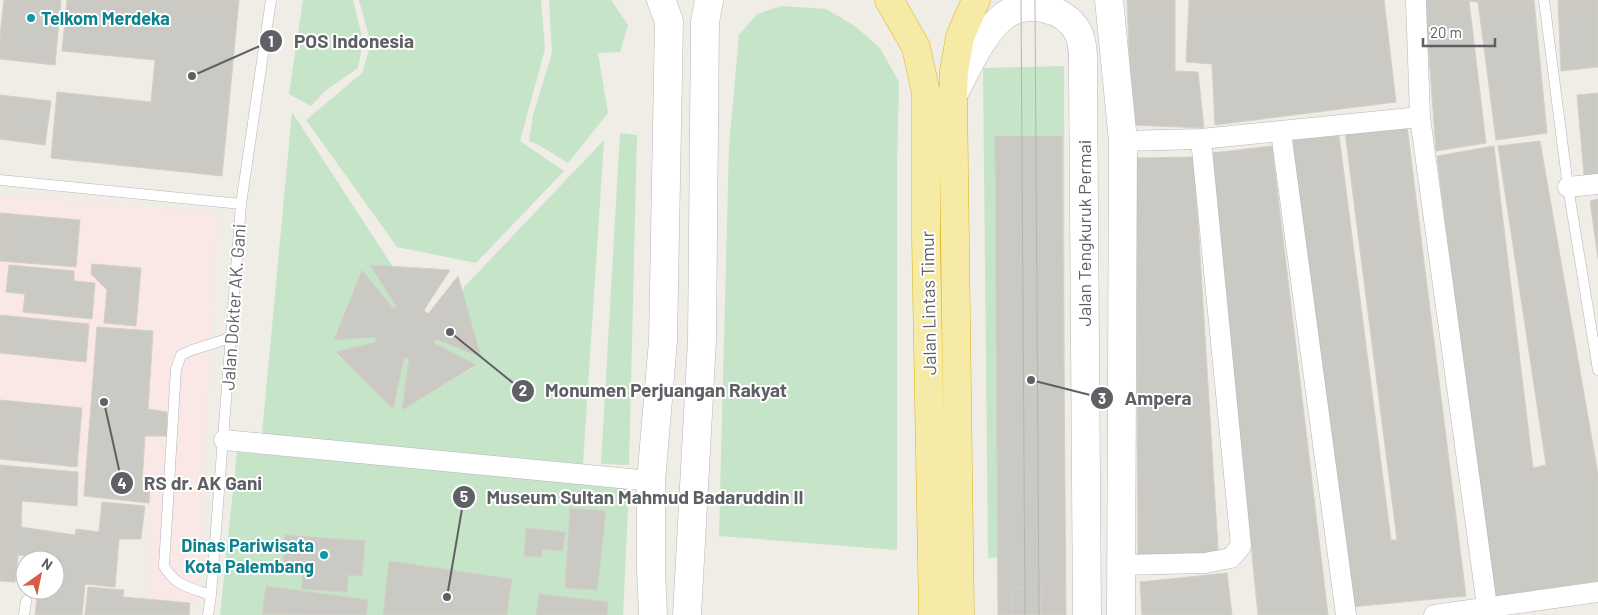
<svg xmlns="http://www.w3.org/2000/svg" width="1598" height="615" viewBox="0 0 1598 615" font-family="Barlow,sans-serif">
  <rect width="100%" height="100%" fill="#efede6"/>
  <path fill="#f9e8e5" d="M0 195 217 212 212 330 204 461 199 602 148 598 151 505 81 498 82 468 0 461Z"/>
  <path fill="#c5e4c8" d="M303 0H353L363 41 358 68 325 91 311 106 289 94Z
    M359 0H541L545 49 520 141 564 171 476 263 397 247 306 120 362 73 371 44Z
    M549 0H611L628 25 620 52 598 53 608 113 568 163 539 145 529 141 533 115 552 53Z
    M781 6 826 9 855 26 880 48 899 82 897 165V550L719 536 729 146 739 35 757 14Z
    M1064 66 1065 554 988 558 983 68Z
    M292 112 393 267 370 265 396 306 394 309 362 270 334 340 375 337 376 342 336 353 393 408 404 358H409L402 410 476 366 434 343 465 286 604 140 583 464 262 434Z
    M620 133 637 135 629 465 601 464Z
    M237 452 629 488 623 615H220Z"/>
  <path fill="#cac9c3" stroke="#d3d0c5" d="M4 0H61L55 65 0 59V35Z
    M67 0H239L222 176 51 158 57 92 151 102 155 60 62 51Z
    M1127 0H1175V71L1198 72 1204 128 1132 125Z
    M1189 0H1384L1396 102 1215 125 1212 64 1186 62Z
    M1425 0H1534L1547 133 1496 140 1478 2 1469 1 1486 143 1436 151Z
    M1558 0H1598V67L1561 71Z
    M1598 93V174L1584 175 1577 95Z
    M0 95 51 101 45 145 0 139Z
    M1407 126 1466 596 1350 607 1291 140 1339 135 1391 540H1397L1345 132Z
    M995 136H1062L1066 615H998Z
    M1540 141 1598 474V581L1491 597 1437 156 1494 146 1533 468 1546 465 1498 146Z
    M1272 146 1328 615H1258L1212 153Z
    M1194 157 1219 564 1138 565 1136 158Z
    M1598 199V259L1590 201Z
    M0 213 80 220 76 267 0 261Z
    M92 264 141 268 136 326 104 323 107 290 91 274Z
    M9 265 74 271V281L95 283 92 319 23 312 25 294 6 292Z
    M370 265 450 270 424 310 428 314 458 276 481 357 436 339 434 343 476 365 402 410 409 358H404L393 409 336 352 376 342 375 337 334 340 362 270 394 309 396 306Z
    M0 315 89 324 86 362 0 353Z
    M97 327 153 331 148 409 167 412V436H145L142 482 150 483 149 503 84 496Z
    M0 400 82 408 77 467 0 459Z
    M0 465 78 472 77 506 22 501 21 527 75 535 76 529 99 532 102 502 145 506 141 539H119L115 587 85 584 82 615H35L38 590H55V560H42V558L18 555 15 582 0 581Z
    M570 508 606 511 597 590 565 588Z
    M526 528 565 532 563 551 542 549 541 557 524 556Z
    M285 535 365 541 362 576 348 575 347 592 302 589 303 571 283 569Z
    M389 561 512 579 507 615H383Z
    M1227 573 1232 615H1142L1140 582Z
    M266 586 368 600 366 615 262 614Z
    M1042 586 1040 615H1011L1012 588Z
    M88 587 124 590 123 597 190 603 189 615H85Z
    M539 594 608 602 607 615H536Z"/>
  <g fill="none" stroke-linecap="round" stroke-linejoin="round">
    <defs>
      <path id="service" d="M1544 0 1568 187 1598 370
        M0 180 241 204
        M211 595C191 588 175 586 164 566L176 369 181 355 192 350 230 338
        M24 615 26 601
        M208 615 211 595 241 204 271 0"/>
      <path id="minor" d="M1416 0 1420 117 1487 606
        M1281 132 1346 615
        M1123 141 1201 139 1420 117
        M1568 187 1598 184
        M224 440 651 481
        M1121 565 1205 563 1231 558 1241 546 1201 139
        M1434 615 1598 592"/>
      <path id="secondary" d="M1109 0 1123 141 1121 615
        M953 95C967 69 981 34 1005 15 1027 0 1065 7 1078 32 1084 45 1083 60 1083 74L1087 615
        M653 615 651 569V481L663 341 669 21 661 0
        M687 615 702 340 705 22 709 0"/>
      <path id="trunk" d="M889 0 916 47 926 93V240L933 615
        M960 615 953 95 954 71 960 37 976 0"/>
    </defs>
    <use href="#service" stroke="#b3b5ba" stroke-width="11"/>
    <use href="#minor" stroke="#b3b5ba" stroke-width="21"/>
    <use href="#secondary" stroke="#b5b7bc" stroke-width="29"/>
    <use href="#trunk" stroke="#dfb216" stroke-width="29"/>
    <use href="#service" stroke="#fff" stroke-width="10"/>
    <use href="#minor" stroke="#fff" stroke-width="20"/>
    <use href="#secondary" stroke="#fff" stroke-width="28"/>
    <use href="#trunk" stroke="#f6eba6" stroke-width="28"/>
    <path stroke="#b4b4b5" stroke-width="1" d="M1021 0 1025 615
      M1035 0 1039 615"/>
  </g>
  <g fill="#0f9aa8" stroke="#fff" stroke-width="2">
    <circle cx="31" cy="18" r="5"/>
    <circle cx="324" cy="555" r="5"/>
  </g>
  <g text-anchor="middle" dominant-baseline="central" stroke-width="4" stroke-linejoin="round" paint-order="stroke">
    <g font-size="18" font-weight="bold" fill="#0d838f" stroke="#fff" text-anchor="start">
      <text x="41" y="18">Telkom Merdeka</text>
      <text x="314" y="545" text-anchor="end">Dinas Pariwisata<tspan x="314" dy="21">Kota Palembang</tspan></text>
    </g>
    <g font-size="18" fill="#5e6065" stroke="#fff">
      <text transform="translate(1084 233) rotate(-90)">Jalan Tengkuruk Permai</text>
      <text transform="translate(928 303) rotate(-91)">Jalan Lintas Timur</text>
      <text transform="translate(233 307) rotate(-86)">Jalan Dokter AK. Gani</text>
    </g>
  </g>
  <path fill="none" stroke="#5e6065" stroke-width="2" d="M192 76L271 41M450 332L523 391M1031 380L1102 398M104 402L122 483M447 597L464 497"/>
  <g fill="#5e6065" stroke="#fff" stroke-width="2">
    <circle cx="192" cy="76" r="5"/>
    <circle cx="450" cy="332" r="5"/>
    <circle cx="1031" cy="380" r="5"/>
    <circle cx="104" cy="402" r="5"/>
    <circle cx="447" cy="597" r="5"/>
    <circle cx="271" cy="41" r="12"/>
    <circle cx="523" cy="391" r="12"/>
    <circle cx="1102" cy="398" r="12"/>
    <circle cx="122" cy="483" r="12"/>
    <circle cx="464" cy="497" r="12"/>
  </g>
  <g font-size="15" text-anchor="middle" font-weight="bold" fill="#fff">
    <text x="271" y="47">1</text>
    <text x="523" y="396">2</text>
    <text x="1102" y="404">3</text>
    <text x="122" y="489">4</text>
    <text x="464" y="502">5</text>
  </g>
  <g font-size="19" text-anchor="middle" font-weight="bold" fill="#5e6065" stroke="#fff" stroke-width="4" stroke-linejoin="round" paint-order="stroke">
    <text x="354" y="48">POS Indonesia</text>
    <text x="666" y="397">Monumen Perjuangan Rakyat</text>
    <text x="1158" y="405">Ampera</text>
    <text x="203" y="490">RS dr. AK Gani</text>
    <text x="645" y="504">Museum Sultan Mahmud Badaruddin II</text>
  </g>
  <g transform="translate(40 575) rotate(33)"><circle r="24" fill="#ffffff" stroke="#bfbfc1"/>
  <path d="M0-4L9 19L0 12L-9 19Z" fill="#d95b42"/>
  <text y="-8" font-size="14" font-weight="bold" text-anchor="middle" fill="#5e6065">N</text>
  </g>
  <path d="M1423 38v8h72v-8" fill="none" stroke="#5e6065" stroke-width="2.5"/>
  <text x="1430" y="38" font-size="15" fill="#5e6065" stroke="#ffffff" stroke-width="4" paint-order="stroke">20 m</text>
</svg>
